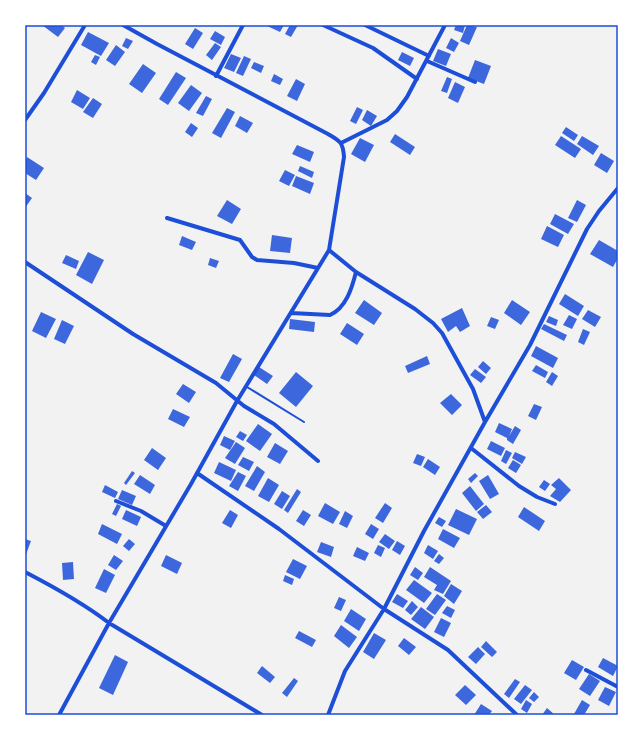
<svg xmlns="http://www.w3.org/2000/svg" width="643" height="740" viewBox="0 0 643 740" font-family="'Varela Round',sans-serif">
  <rect width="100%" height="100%" fill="#f2f2f2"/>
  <path fill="#3d67dc" d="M42 25H61L65 28 58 37Z
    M265 25H284L280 32Z
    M290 25H298L291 37 285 34Z
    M456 25H465L463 33 454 30Z
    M467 25 477 27 469 45 460 41Z
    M195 28 203 33 193 49 185 44Z
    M215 31 225 37 221 45 210 39Z
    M88 32 109 43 101 56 81 45Z
    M126 38 133 41 128 49 122 46Z
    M451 38 459 43 454 52 446 48Z
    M215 43 221 47 212 60 206 55Z
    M116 45 125 52 115 66 106 60Z
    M438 49 451 54 446 66 433 61Z
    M402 52 414 58 410 66 398 60Z
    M231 54 241 58 234 72 224 68Z
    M95 55 100 57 96 65 91 62Z
    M244 56 251 59 243 76 236 73Z
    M475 60 491 66 484 84 468 78Z
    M254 62 264 66 261 73 251 68Z
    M143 64 156 73 142 93 129 84Z
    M176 72 186 78 168 105 159 99Z
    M274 74 283 79 280 85 271 81Z
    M447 77 452 79 447 93 441 91Z
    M296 79 305 84 297 101 287 96Z
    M455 82 465 87 458 103 448 98Z
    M191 85 202 93 189 111 178 103Z
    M77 90 90 98 83 109 71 102Z
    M206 96 212 99 203 116 196 113Z
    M93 98 102 104 93 118 83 112Z
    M357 107 363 110 356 124 350 121Z
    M227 108 235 112 221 138 212 133Z
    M367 110 377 116 371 126 362 120Z
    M240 116 253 123 247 133 235 126Z
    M191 123 198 128 192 137 185 132Z
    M566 127 578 135 574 141 562 133Z
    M395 134 415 147 410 155 390 142Z
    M561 136 581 149 575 158 555 145Z
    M582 136 599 146 593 155 577 144Z
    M360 138 374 145 365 162 351 154Z
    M297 145 314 152 310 162 292 154Z
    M601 153 614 161 607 173 594 165Z
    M27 157 44 168 36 180 25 173V161Z
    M300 166 314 172 312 178 298 171Z
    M285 170 295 175 289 186 279 181Z
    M296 176 314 183 310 194 292 186Z
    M25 193 32 198 25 208Z
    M227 200 241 209 232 224 217 216Z
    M577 200 586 205 577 222 568 218Z
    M555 214 574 224 568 234 550 224Z
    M547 226 564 235 558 247 541 239Z
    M272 235 292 238 290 253 270 251Z
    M182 236 196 242 192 250 179 245Z
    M599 240 618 251V258L613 267 590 254Z
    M88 252 104 260 92 284 76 275Z
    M66 255 79 261 76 269 62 263Z
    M210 258 219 261 216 268 208 265Z
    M565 294 584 306 578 316 559 304Z
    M364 300 382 313 374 325 355 313Z
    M512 300 530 312 521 325 504 313Z
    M462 308 470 326 460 332 456 326 448 332 441 319Z
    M588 310 601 317 595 327 582 319Z
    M41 312 56 319 46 338 32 331Z
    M569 315 577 319 572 329 563 325Z
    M549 316 558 320 556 326 546 322Z
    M491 317 499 320 495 329 487 326Z
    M290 319 315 322 314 332 289 329Z
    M62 320 74 326 65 344 54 339Z
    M347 323 364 334 357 345 340 334Z
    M544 324 567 335 564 341 541 329Z
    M583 329 590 332 584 345 578 342Z
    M536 346 558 358 553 368 531 356Z
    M233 354 242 359 229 382 220 378Z
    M427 356 430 364 408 373 405 366Z
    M483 361 491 368 486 374 478 367Z
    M536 365 548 372 545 378 532 371Z
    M259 367 273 376 267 384 254 375Z
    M475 369 486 377 481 383 470 375Z
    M296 372 313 386 296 407 279 393Z
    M552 372 558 376 552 386 546 382Z
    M183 384 196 392 189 403 176 394Z
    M451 394 462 405 452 415 440 403Z
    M534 404 542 407 536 420 528 416Z
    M173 409 190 417 184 427 168 419Z
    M499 423 512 429 509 436 515 426 521 430 513 444 507 440V438L495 432Z
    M258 424 272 434 260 451 246 441Z
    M240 431 247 435 243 441 236 437Z
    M224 436 235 441 230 450 220 445Z
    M491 441 505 448 501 456 487 449Z
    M236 442 245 448 235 464 225 458Z
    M275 443 288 451 280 464 267 457Z
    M152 448 166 458 158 470 144 460Z
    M506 450 512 453 506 464 501 461Z
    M515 452 526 457 522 464 512 458Z
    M417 454 425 457 421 466 413 463Z
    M243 457 254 462 249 471 238 465Z
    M428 459 440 467 435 475 423 467Z
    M513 460 521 465 516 473 508 468Z
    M219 462 236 470 231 481 214 473Z
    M257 466 265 472 254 491 245 486Z
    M132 471 135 473 126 485 124 483Z
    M238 472 246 476 238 491 229 486Z
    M475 473 478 476 471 483 468 479Z
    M140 475 155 485 150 494 134 484Z
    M488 475 499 494 490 499 479 481Z
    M268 478 279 485 269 502 258 496Z
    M559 478 571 490 560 502 550 496 556 489 551 485Z
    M544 480 550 484 545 491 539 487Z
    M105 485 118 492 115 498 102 492Z
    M470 486 484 504 476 511 462 493Z
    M297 489 301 492 288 513 284 510Z
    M122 490 136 496 132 505 118 499Z
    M282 491 290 496 282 509 274 504Z
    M325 503 340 512 333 524 318 516Z
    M385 503 392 508 383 523 375 518Z
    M117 504 121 506 116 516 112 514Z
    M486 505 492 512 483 519 477 512Z
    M524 507 545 521 539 531 518 517Z
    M456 509 477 519 469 535 448 525Z
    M126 510 141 517 137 526 122 519Z
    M230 510 238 515 231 528 222 523Z
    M303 510 311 515 304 526 296 521Z
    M345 511 353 516 347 528 339 524Z
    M439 517 446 521 442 527 435 523Z
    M102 524 122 534 117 544 98 534Z
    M371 524 379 529 373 539 365 534Z
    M443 529 460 538 454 548 438 539Z
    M385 534 395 541 389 549 379 542Z
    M25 539 31 541 25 557Z
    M129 539 135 544 129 551 123 546Z
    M397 541 405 546 400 555 392 550Z
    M321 542 334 547 331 557 317 552Z
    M378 545 385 548 381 557 374 553Z
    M428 545 438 551 433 559 424 553Z
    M357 547 369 553 365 561 353 556Z
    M439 554 444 558 439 564 434 561Z
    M114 555 123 561 116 570 108 565Z
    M166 555 182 563 177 574 161 566Z
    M293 559 307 566 300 579 286 572Z
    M73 562 74 579 63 580 62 563Z
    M415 567 423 573 418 580 410 575Z
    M430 567 451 581 443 594 434 590 437 585 424 577Z
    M104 569 115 575 106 593 95 588Z
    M285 575 294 579 292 585 283 581Z
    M414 580 432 593 424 603 406 590Z
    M451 584 462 591 454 604 444 596Z
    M397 594 408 601 403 608 392 602Z
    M437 594 446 600 435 615 426 609Z
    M339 597 346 600 341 611 334 608Z
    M412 601 418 607 411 615 405 610Z
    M447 606 455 610 451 618 442 613Z
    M421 607 434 617 425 629 411 619Z
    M351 609 366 619 359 631 344 621Z
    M441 618 451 623 444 637 434 632Z
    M341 625 357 637 349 648 334 636Z
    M299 631 316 640 312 647 295 638Z
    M374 633 386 640 374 659 363 652Z
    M404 638 416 647 409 655 398 646Z
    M486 641 497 652 492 657 481 647Z
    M478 647 485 654 476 664 468 657Z
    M115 655 128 662 113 695 99 688Z
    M603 658 618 666 613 676 598 667Z
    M572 660 584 667 576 680 564 673Z
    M262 666 275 677 270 683 257 673Z
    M589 674 600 681 590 696 579 689Z
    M294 678 298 681 287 697 282 693Z
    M515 679 520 682 509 698 504 694Z
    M465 685 476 695 466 705 455 695Z
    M525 685 532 690 521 704 514 699Z
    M605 687 616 692 609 706 598 700Z
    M534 692 539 697 534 702 529 698Z
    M526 700 532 704 527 713 521 709Z
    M582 700 590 705 584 715H577L574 714Z
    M481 704 492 711 489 715H474Z
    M547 708 555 715H542Z"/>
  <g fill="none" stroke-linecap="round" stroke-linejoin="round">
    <path stroke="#1d4ed8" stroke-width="2" d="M247 387 304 422"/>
    <path stroke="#1d4ed8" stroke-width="4" d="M123 25 157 44 328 134C340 141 343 142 344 157L329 250 356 272 415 309 433 323 442 333 473 389 485 422
      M323 25 373 48 417 79
      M365 25 429 56
      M427 61 475 82
      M216 76 243 25
      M25 120 44 93 85 25
      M341 143 387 120 397 111 407 97 445 25
      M167 218 240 240 252 257 257 260 294 263 318 268
      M25 262 133 334 216 383 244 406 274 424 318 461
      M291 313 330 315C346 308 352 288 356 272
      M471 448 519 486 537 497 555 504
      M197 473 279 529 384 609 448 650 517 715
      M116 501 141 511 166 526
      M25 572C54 587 83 603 109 623L262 715
      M586 670 618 687
      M59 715 109 623 191 484 237 401 329 250
      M328 715 345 671 384 609 424 531 485 422 530 345 587 229 599 211 618 188"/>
  </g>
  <rect width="643" height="740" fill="none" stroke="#ffffff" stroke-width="52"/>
  <rect x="26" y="26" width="591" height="688" fill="none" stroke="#1d4ed8" stroke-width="1.5"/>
</svg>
